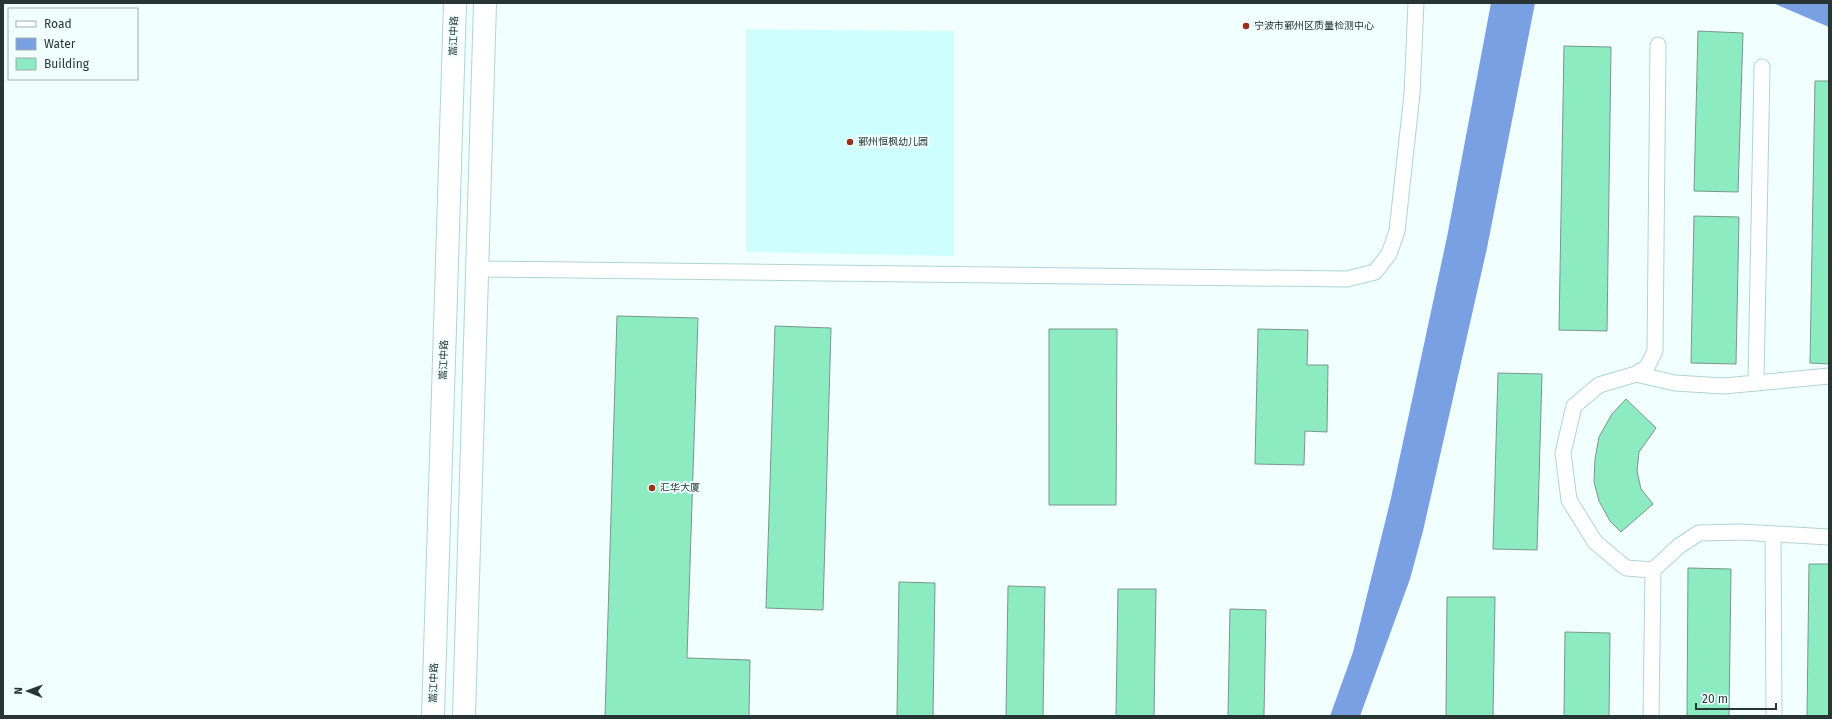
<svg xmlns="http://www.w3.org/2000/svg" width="1832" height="719" viewBox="0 0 1832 719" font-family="'Fira Sans','Noto Sans SC',sans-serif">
  <rect width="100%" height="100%" fill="#f1ffff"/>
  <path fill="#cffefe" d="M746 29 954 31V256L746 252Z"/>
  <path fill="#7aa0e4" d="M1491 3H1535L1487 248 1423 531 1410 579 1360 716H1330L1353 652 1391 498 1447 237Z
    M1773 3H1829V27Z"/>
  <path fill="#8cebc1" stroke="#7a9689" d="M1698 31 1743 33 1738 192 1694 191Z
    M1564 46 1611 47 1607 331 1559 330Z
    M1815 81H1829V364L1810 363Z
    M1694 216 1739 217 1736 364 1691 363Z
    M617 316 698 318 687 658 750 660 749 716H605Z
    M775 326 831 328 823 610 766 608Z
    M1049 329H1117L1116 505H1049Z
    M1258 329 1308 330 1307 365H1328L1327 432 1305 431 1304 465 1255 464Z
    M1498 373 1542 374 1537 550 1493 549Z
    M1626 399 1656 428 1639 452 1637 471 1641 489 1653 504 1621 532 1610 521 1599 501 1594 482 1595 459 1599 437 1612 414Z
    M1809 564H1829V716H1807Z
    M1688 568 1731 569 1729 716H1687Z
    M899 582 935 583 933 716H897Z
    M1008 586 1045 587 1043 716H1006Z
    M1118 589H1156L1154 716H1116Z
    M1447 597H1495L1493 716H1446Z
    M1230 609 1266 610 1264 716H1228Z
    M1565 632 1610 633 1609 716H1564Z"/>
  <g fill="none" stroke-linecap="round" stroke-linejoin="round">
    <defs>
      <path id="lane" d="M478 269 1347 279 1375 272 1389 254 1397 231 1412 94 1416 3
        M1636 374 1675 383 1724 386 1829 376
        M1756 382 1762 67
        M1773 534 1774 716
        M1653 570 1626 568 1595 542 1569 500 1563 453 1574 406 1599 385 1636 374 1647 367 1655 351 1658 45
        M1651 716 1653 570 1679 546 1699 533 1741 532 1829 537"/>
      <path id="secondary" d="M433 716 455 3
        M464 716 485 3"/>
    </defs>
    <use href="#lane" stroke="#b0d4d4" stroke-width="17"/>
    <use href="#secondary" stroke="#b0d4d4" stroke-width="24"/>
    <use href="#lane" stroke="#fff" stroke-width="15"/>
    <use href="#secondary" stroke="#fff" stroke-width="22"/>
  </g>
  <g fill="#982f18" stroke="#f1ffff" stroke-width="1.5">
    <circle cx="1246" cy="26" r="4"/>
    <circle cx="850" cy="142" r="4"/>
    <circle cx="652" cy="488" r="4"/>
  </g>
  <g text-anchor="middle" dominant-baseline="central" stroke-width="4" stroke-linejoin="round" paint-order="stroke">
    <g font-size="10" fill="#273535" stroke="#f1ffff" text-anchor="start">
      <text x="1254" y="26">宁波市鄞州区质量检测中心</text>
      <text x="858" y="142">鄞州恒枫幼儿园</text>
      <text x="660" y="488">汇华大厦</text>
    </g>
    <g font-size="10" fill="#273535" stroke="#f1ffff">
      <text transform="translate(454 36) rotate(-88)">嵩江中路</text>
      <text transform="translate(444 360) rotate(-88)">嵩江中路</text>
      <text transform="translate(434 683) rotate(-88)">嵩江中路</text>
    </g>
  </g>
  <rect width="1832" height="719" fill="none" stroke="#273535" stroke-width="8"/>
  <rect x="8" y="8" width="130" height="72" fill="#f1ffff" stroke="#a0aeae"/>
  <rect x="16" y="21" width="20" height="6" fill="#ffffff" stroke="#a0aeae"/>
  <text x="44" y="28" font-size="12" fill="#273535">Road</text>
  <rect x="16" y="38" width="20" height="12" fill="#7aa0e4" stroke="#a0aeae"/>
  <text x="44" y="48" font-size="12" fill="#273535">Water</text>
  <rect x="16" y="58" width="20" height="12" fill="#8cebc1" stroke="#a0aeae"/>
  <text x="44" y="68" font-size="12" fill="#273535">Building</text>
  <g transform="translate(28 691) rotate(271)" stroke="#f1ffff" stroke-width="3" paint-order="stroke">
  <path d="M0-3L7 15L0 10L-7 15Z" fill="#273535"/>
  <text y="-6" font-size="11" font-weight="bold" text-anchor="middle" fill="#273535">N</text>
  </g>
  <path d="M1696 703v6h80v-6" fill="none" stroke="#273535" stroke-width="2"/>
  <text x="1702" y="703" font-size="12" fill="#273535" stroke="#f1ffff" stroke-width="3" paint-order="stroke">20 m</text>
</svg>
